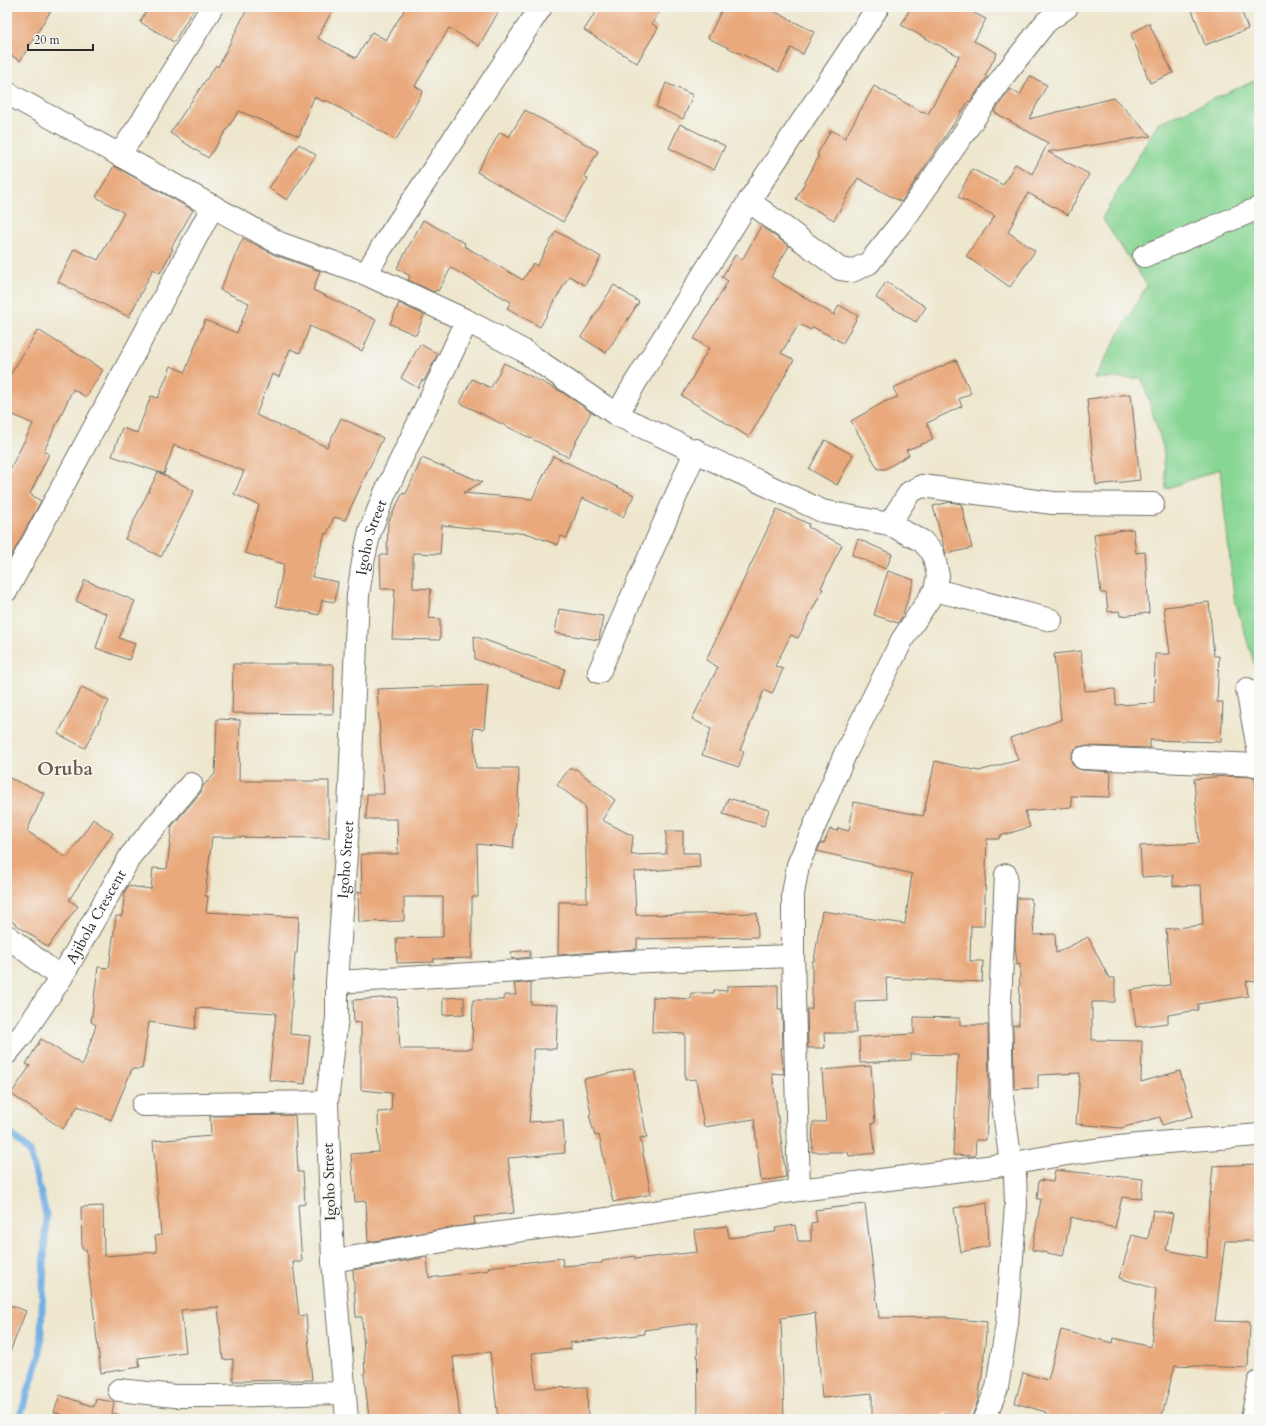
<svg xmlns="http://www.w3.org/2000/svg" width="1266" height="1426" viewBox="0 0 1266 1426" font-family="Cardo,serif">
  <rect width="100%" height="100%" fill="#f6f6f2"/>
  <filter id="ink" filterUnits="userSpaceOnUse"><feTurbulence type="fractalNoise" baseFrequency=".025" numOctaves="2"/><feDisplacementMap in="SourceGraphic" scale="8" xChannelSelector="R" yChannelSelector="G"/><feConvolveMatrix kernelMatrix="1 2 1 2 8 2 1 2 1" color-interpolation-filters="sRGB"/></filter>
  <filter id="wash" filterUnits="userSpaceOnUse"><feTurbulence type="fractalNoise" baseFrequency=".012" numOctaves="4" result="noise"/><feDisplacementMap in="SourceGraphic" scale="16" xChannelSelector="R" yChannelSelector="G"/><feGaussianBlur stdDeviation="0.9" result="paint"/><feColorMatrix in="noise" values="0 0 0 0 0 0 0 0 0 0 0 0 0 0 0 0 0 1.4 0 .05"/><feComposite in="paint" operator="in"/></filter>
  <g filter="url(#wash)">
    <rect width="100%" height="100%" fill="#eee7ce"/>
    <path fill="#88d694" stroke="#5a8060" d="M1259 79V680L1234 597 1220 469 1166 489 1163 447 1142 378H1094L1147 285 1102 218 1158 123Z"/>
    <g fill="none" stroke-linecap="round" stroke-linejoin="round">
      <path stroke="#71afe3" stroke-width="7" d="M7 1130 30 1152 46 1214 40 1355 19 1419"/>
    </g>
    <g id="blocks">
      <path fill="#e9a97c" d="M7 7H53L20 61 7 53Z
        M148 7H195L174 42 140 22Z
        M248 7H334L318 37 319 39 356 58 372 32 386 40 406 7H501L479 46 449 28 415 86 423 91 396 140 326 100 325 102 314 97 299 136 239 111 208 158 170 133 216 65 218 67Z
        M599 7H662L652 24 658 28 637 63 584 30Z
        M723 7H766L814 32 803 54 791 48 779 72 708 38Z
        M911 7H962L986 19 974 41 997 53 985 76 987 77 970 102 969 101 901 202 858 178 834 220 796 199 819 156 817 155 831 130 845 138 874 86 922 112 923 111 928 114 959 56 901 25Z
        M1191 7H1240L1248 29 1205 45Z
        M1149 23 1173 73 1150 83 1131 34Z
        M1030 76 1047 85 1029 119 1114 98 1151 136 1048 152 1089 174 1068 215 1028 193 1008 232 1035 251 1010 287 966 256 995 216 958 197 972 169 1003 185 1015 164 1032 174 1048 143 994 112 1010 89 1020 95Z
        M666 83 693 95 683 119 656 107Z
        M525 110 598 151 584 176 588 179 563 222 477 172 500 132 509 137Z
        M680 124 725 146 714 170 669 148Z
        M299 144 316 155 287 200 269 188Z
        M114 166 193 210 171 248 173 249 160 273 153 269 129 317 58 282 74 249 98 260 124 213 96 197Z
        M423 220 465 243 464 246 523 280 533 263 537 266 556 231 601 257 585 285 569 276 540 327 507 308 511 302 451 268 438 291 435 290 434 292 408 280 410 276 397 268Z
        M761 226 789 246 771 277 834 315 839 305 858 316 843 343 813 327 811 330 799 324 781 353 794 360 749 437 682 396 709 348 694 339 728 281 722 277 735 255 742 260Z
        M243 238 275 255 320 271 313 290 376 320 362 351 310 326 300 353 290 349 279 377 272 374 256 415 327 447 341 418 383 438 345 520 334 517 327 534 325 533 312 577 338 582 335 602 322 600 319 615 276 606 284 564 245 553 259 505 234 494 244 471 174 445 164 474 112 456 122 428 137 433 151 396 158 398 171 366 185 372 205 320 237 333 249 303 220 290Z
        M886 282 926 307 916 322 876 298Z
        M614 285 639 302 606 353 581 337Z
        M399 303 424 315 416 335 390 324Z
        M38 330 103 370 86 397 73 389 44 451 49 454 30 494 41 501 7 564V475L33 424 7 412V380Z
        M420 344 438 354 424 381 422 380 418 388 401 378Z
        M956 360 971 393 959 399 962 406 927 423 933 440 906 450 909 455 885 469H878L851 421 884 402 898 397 893 388Z
        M504 363 562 392 591 412 568 457 460 403 472 379 491 388Z
        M1131 394 1140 480 1096 485 1087 399Z
        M825 440 853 455 837 485 809 469Z
        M553 456 634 495 623 517 582 498 567 538 561 536 558 545 529 534 442 525 440 554 413 553V588L431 589 428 618 440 619V640L392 639 395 589H381L380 555H387L388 522 403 493 406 494 422 458 482 482 463 493 532 499Z
        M158 472 194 491 161 557 125 539Z
        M950 502 961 504 972 548 946 554 933 506Z
        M777 509 809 524 808 527 842 545 821 588 823 589 798 638 791 635 775 666 783 669 772 694 764 690 740 750 744 751 739 767 702 755 711 729 692 719 718 667 706 660Z
        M1133 529 1136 553 1145 552 1149 613 1120 616 1119 611 1108 612 1106 593H1101L1094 534Z
        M858 539 892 554 886 569 852 555Z
        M888 571 914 580 902 617 898 623 874 615Z
        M85 580 135 601 119 638 135 644 129 660 96 648 107 614 76 601Z
        M1209 602 1214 656H1219L1217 702H1223L1221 742 1150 740V748L1084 746 1077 747 1073 751 1071 757 1072 763 1076 768 1082 770 1111 772 1110 797 1071 796 1072 807 1025 811 1030 827 1000 836 999 839H987L984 926H971L970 961H983L982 982 886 978 887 1000 856 1001V1033H824L825 1048H808L807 1009H812V961H814L822 911 905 924 912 874 817 851 821 843H824L830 829 837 831 838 828 849 831 854 802 923 816 935 761 979 771 1018 760 1010 738 1061 720 1054 654 1081 651 1085 691 1115 689 1116 705 1154 703 1155 654H1170L1164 607Z
        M559 609 603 616 599 640 555 633Z
        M474 636 565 669 558 690 475 659Z
        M233 664H332L334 666 333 714 232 713Z
        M488 685 484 729 473 728 476 768H519L518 800 513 848 477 844 478 897H472V958L433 959 434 962 397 963 396 938 443 937V897H404V921L359 922 358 892H362L361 854H398L397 819H366L367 794H384L377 689Z
        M82 687 109 701 85 748 58 734Z
        M217 719 240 720 239 781H329V838L212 837 205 896H208L206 912 299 917 297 953H295L290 1034 310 1036 305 1084 269 1080 276 1013 197 1008 195 1029 149 1022 142 1069H132L111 1120 78 1106 63 1129 11 1094 30 1066 26 1064 41 1039 83 1065 96 1025 91 1022 98 967 109 968 116 916H122L125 891 128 886 151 889 153 868 167 869 172 826 201 792 203 786 215 774Z
        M569 769H576L615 800 602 820 633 836 631 855 666 854V831H683V853H699L700 867 634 872 636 915 757 913 758 937 637 939V949L558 955 559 902H587L585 806 557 785Z
        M1224 776 1255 777 1259 827V982L1246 981 1248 996 1198 1004V1010L1168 1015V1023L1136 1027 1131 990 1170 985 1166 929 1203 925 1201 885 1173 886V875L1142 877 1140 846 1199 843 1194 779Z
        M7 777 44 793 27 831 67 858 93 819 113 833 69 900 78 906 48 947 7 918Z
        M728 798 769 810 764 826 723 814Z
        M1017 898H1031L1034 935 1055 934 1056 953 1088 937 1109 978H1115V1002H1092V1040L1142 1041 1141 1082 1180 1071 1193 1116 1162 1125 1160 1117 1121 1128 1076 1124 1080 1073 1038 1075V1088L1014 1089 1013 1025H1019L1020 964 1017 965 1015 945Z
        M530 950V957L512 959 511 952Z
        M531 982V1004L558 1005 556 1049H533V1079L529 1122 563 1120 565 1153 508 1158 514 1213 474 1217 475 1224 368 1242 366 1201 355 1202 351 1154 379 1152 378 1112 391 1111 392 1093 361 1090V1022L354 1023 353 1000 397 997 400 1049H472L473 1000H504V995H516L514 984Z
        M778 985V1009H782L783 1048H781L784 1074 772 1073 786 1177 761 1181 754 1119 704 1127 696 1079 685 1080V1034L652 1032 653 997 691 999V993H714V990L727 991V986Z
        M464 997V1014L443 1015V998Z
        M914 1017 960 1018V1025H988L989 1090 986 1140H976L975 1156 953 1155 958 1055 911 1054V1060L860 1063 859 1037 914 1034Z
        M871 1066 875 1123H872L875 1153 849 1156 848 1152H812L813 1122H826L822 1070Z
        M633 1068 647 1137 640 1138 651 1194 613 1202 599 1135 595 1136 589 1115 591 1114 584 1079Z
        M295 1115 298 1172H303L305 1204 298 1205 302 1262H293L299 1316 306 1315 312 1380 233 1381V1359L223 1360 218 1307 181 1310 186 1352 138 1358 140 1367 101 1373 86 1249H82L81 1207 103 1206 104 1256 157 1252 155 1236 161 1235 153 1141 211 1136 210 1116Z
        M1259 1164V1241H1225L1215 1321 1250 1322 1248 1368 1175 1365 1161 1419H1044L1046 1412 1015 1403 1023 1373 1048 1380 1061 1330 1113 1343 1114 1338 1151 1347 1156 1289 1119 1278 1132 1235 1148 1239 1153 1210 1173 1214 1166 1250 1207 1258 1209 1197H1210L1213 1166Z
        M1055 1170 1143 1179 1141 1199 1122 1197 1115 1228 1071 1217 1063 1256 1032 1250 1041 1199H1037L1039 1180 1053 1182Z
        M987 1202 989 1246 961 1252 954 1208Z
        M865 1204 879 1318 947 1317V1318L987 1322 982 1376 978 1400 972 1417 944 1413V1419L872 1418V1393L822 1398 815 1313 781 1318 784 1419H698L697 1323 644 1330 645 1334 570 1343 571 1349 532 1353 536 1388 587 1387 588 1419H498L490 1352 453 1357 460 1419H369L364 1373H365L362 1317H356L353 1270 427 1257 429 1278 489 1270 488 1267 562 1258 563 1266 602 1263V1261L635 1256V1259L697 1252 694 1230 727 1226 729 1238 776 1232 775 1228 795 1225 798 1241H811V1223L817 1222 815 1210Z
        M7 1304 26 1311 8 1357 7 1356Z
        M60 1395 94 1407 96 1399 114 1402 112 1413 122 1416V1419H60L62 1415 54 1412Z"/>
    </g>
  </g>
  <g filter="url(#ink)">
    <use href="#blocks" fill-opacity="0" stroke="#6f6d64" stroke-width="1"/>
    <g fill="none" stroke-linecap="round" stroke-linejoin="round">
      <defs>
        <g id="minor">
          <path d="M7 93 279 243 366 274 467 321 524 351 617 415 822 511 889 524 922 541 933 553 938 576 935 590 902 640 845 754 798 865 793 894V956L799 1190"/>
          <path d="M119 155 141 123 212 7"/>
          <path d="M749 201 840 269 852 271 869 263 908 214 1002 78 1046 22 1067 7"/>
          <path d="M1144 256 1259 208"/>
          <path d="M366 274 382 247 541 7"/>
          <path d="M617 415 635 383 749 201 878 7"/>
          <path d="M889 524 910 492 922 486 1053 503 1153 504"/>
          <path d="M7 590 213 206"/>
          <path d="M935 590 1051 620"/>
          <path d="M599 672 696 450"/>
          <path d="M1247 689 1259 754"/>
          <path d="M1083 758 1259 765"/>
          <path d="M7 936 61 978"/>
          <path d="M337 982 518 971 623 962 793 956"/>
          <path id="s1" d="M7 1053 23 1034 61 978 131 855 191 784"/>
          <path d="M143 1105 327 1102"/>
          <path d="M333 1261 454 1239 615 1218 799 1190 1011 1164C1092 1147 1176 1141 1259 1135"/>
          <path d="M119 1390 175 1396H218L343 1393"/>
          <path id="s2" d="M347 1419 333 1261 327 1102 337 1017V982L349 810 358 595 363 562 370 531 385 493 467 321"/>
          <path d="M984 1419 997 1388 1007 1323 1016 1205 1015 1174 1011 1164 1002 1097 1000 1002 1006 875"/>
          <path d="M1252 1419 1259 1382"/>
        </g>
      </defs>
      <use href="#minor" stroke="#6f6d64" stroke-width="24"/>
      <use href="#minor" stroke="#fff" stroke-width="22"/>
    </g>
  </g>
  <g text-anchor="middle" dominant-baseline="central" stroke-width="3.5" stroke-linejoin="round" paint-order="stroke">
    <g font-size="15" fill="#2b2b2b" stroke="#f6f6f2">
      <text stroke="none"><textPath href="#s2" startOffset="885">Igoho Street</textPath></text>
      <text stroke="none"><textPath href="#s2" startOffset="561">Igoho Street</textPath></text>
      <text stroke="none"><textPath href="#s1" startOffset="163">Ajibola Crescent</textPath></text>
      <text transform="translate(329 1182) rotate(-92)">Igoho Street</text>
    </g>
    <g font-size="19" font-weight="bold" fill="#6e5747" stroke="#f6f6f2">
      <text x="65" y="769">Oruba</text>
    </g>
  </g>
  <rect width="1266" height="1426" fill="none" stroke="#f6f6f2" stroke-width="24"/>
  <path d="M28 44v6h65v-6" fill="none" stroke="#2b2b2b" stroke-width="2"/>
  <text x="34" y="44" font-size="12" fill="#2b2b2b" stroke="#f6f6f2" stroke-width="3" paint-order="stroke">20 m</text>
</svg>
